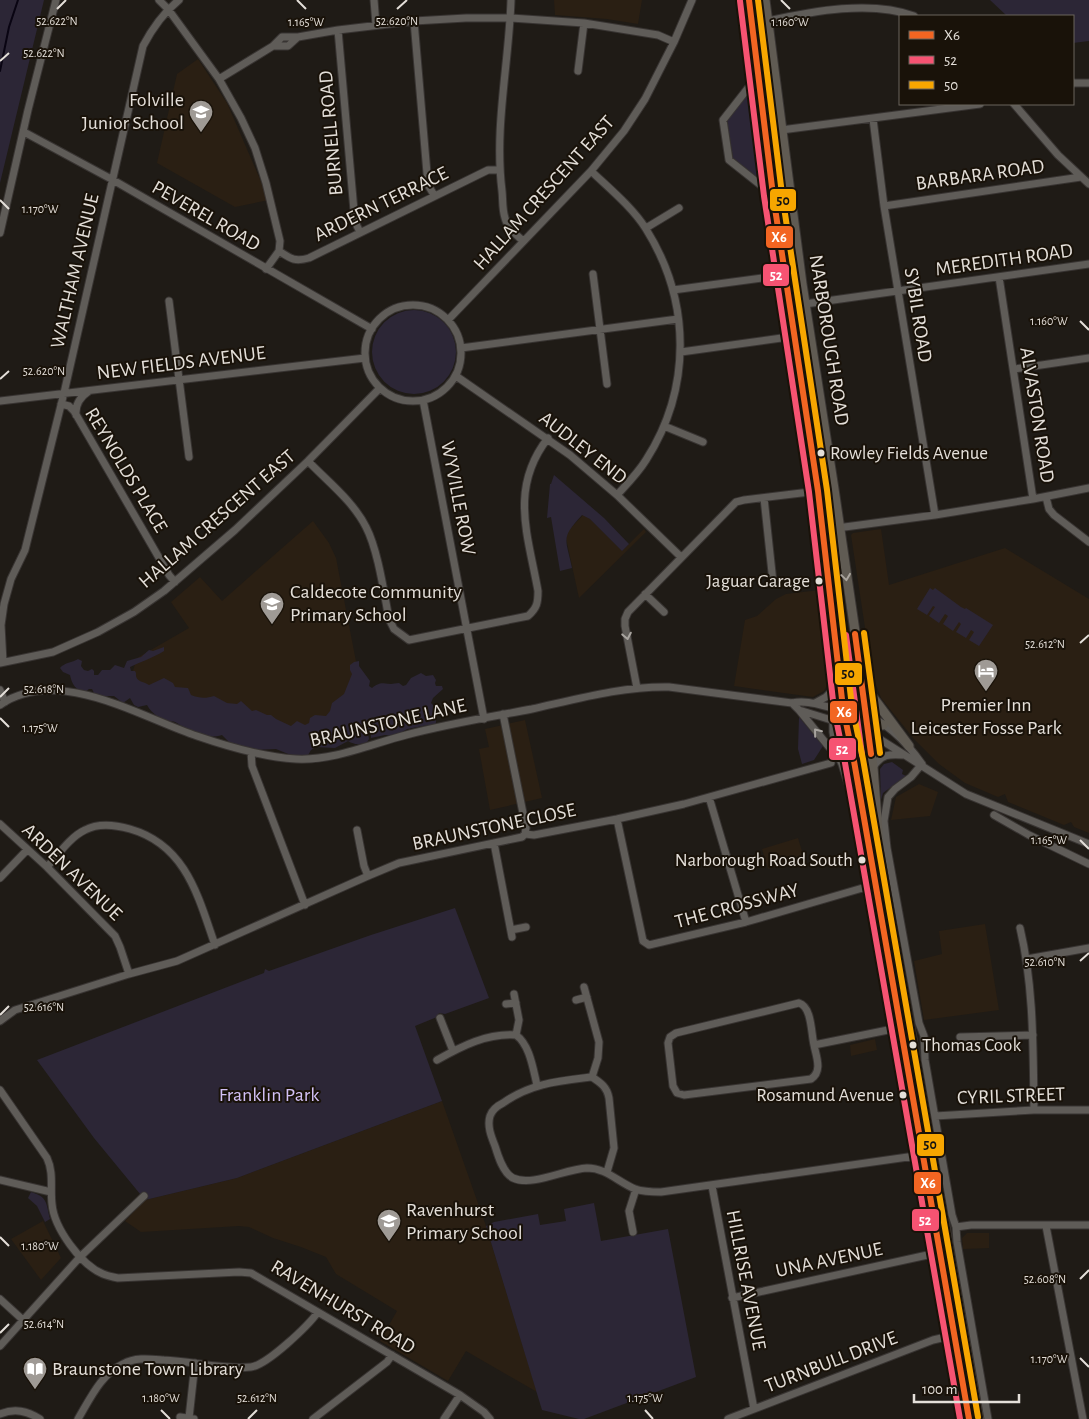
<svg xmlns="http://www.w3.org/2000/svg" width="1089" height="1419" viewBox="0 0 1089 1419" font-family="'Alegreya Sans',sans-serif">
  <rect width="100%" height="100%" fill="#1f1b16"/>
  <path fill="#2a1f13" d="M554 0H642L638 24 607 19 555 15Z
    M198 59 227 103 269 200 235 207 157 163 177 74Z
    M583 515 590 519 622 551 644 529 646 532 579 598 566 538 568 531Z
    M313 521 329 543 336 558 365 708 295 730 130 680 137 658 189 628 171 602 200 577 222 601Z
    M881 529 889 585 1005 548 1089 599V833L1074 827 1071 822 1064 825 1008 802 1005 794 998 797 965 783 939 764 914 739 881 698 872 674 851 535 853 533Z
    M820 590 830 679 824 691 813 697 734 686 745 620 757 616 776 599 786 594Z
    M525 720 542 798 490 810 479 749 489 747 485 729Z
    M919 784 938 792 930 816 891 820 896 797Z
    M798 838 804 858 768 869 762 849Z
    M985 924 999 1010 924 1020 914 961 942 954 939 931Z
    M875 1039 877 1050 851 1056 850 1045Z
    M442 1101 486 1226 537 1392 466 1351 448 1381 380 1341 397 1311 336 1274 326 1257 301 1247 273 1238 249 1227 239 1226 141 1232 125 1221 145 1200 237 1178Z
    M43 1221 61 1258 41 1280 11 1239Z
    M967 1233H989V1248L963 1249 962 1238Z"/>
  <path fill="#2c2636" d="M0 0H44L0 183Z
    M990 0H1089V41L1073 43V16H1007Z
    M750 89 755 91 766 178 762 181 733 158 727 120Z
    M372 352a42 42 0 1 1 84 0a42 42 0 1 1-84 0Z
    M805 347C813 355 829 486 831 506L824 501 815 422 802 349Z
    M554 475 604 518 629 544 622 551 590 519 582 515C560 539 566 538 572 568L560 571 551 517 547 518 550 484H551Z
    M834 539 836 540 855 685 848 689 832 540Z
    M930 588 933 590 935 588 961 607 965 609 966 608 993 625 979 646 969 640 974 632 971 630 966 638 956 632 961 624 959 622 953 631 943 624 948 616 945 614 939 623 929 616 935 607 933 606 927 615 917 609Z
    M164 647V651C153 658 142 661 130 667L131 671H135L136 673C135 682 143 681 149 685L164 678 173 683 175 687 188 688 191 695C199 698 205 699 214 696L227 703 237 704 241 701 252 711 256 710 267 715H271L276 719 291 726 297 721 305 725 309 723 310 718 315 715 326 716 330 711 332 703 344 694 352 674 350 670V665L354 662 359 661V666L370 681 369 686 372 688C382 681 381 684 391 684 393 684 396 683 399 683L403 686 406 685 411 678 421 673 426 676 433 675 436 680 435 683 436 686H442L443 689 433 698 431 703 434 706 435 711 432 715C437 719 437 722 434 727L428 725 407 729 396 736 385 735 371 738V731L368 733 369 739 367 742C359 745 355 745 348 741L335 748 316 747 311 750 307 757 298 758 276 749 254 750 230 743 222 735C206 740 190 732 177 723 174 721 173 722 170 721 160 719 152 714 147 705L138 707 134 705 130 698 123 703 114 696H99L95 695 92 689H89L85 692C75 690 72 684 70 675L63 672 60 668C65 662 72 663 78 659L82 661 81 666 84 670 88 671 92 669 94 671V675H98L102 670H110L115 665 124 668 127 661 141 657 149 650 153 651Z
    M799 717 823 746 814 760 802 764 798 749Z
    M892 762 903 770 902 774 906 776 883 793 881 800 880 769 884 764Z
    M455 908 489 998 445 1014 439 1013 437 1017 415 1026 442 1101 237 1178 145 1200 94 1138 37 1060 264 973 265 969 269 971 371 935Z
    M31 1192C48 1197 46 1203 50 1219L45 1222 37 1206 28 1198Z
    M594 1203 601 1241 668 1229 696 1377 584 1419H579L542 1410 486 1226 494 1222 538 1214 540 1225 566 1221 564 1209Z"/>
  <g fill="none" stroke-linecap="round" stroke-linejoin="round">
    <path stroke="#090412" stroke-width="2" d="M0 71 9 27 18 0"/>
    <defs>
      <path id="minor" d="M159 0 168 9 219 79 241 118 255 148 266 183 280 241 279 251 266 269
        M374 0 376 25
        M511 0C509 64 494 127 502 191 503 199 502 209 505 218 507 227 516 235 523 241
        M414 21 428 185 434 195
        M768 21C813 11 871 0 914 16
        M338 30 355 222 360 232
        M273 46 282 37H298
        M578 71 584 23
        M759 74 723 120 729 160 773 195
        M219 79 273 46H288L298 37 338 30 414 21 466 18H511L584 23 658 35 674 42
        M1073 83H1089
        M1014 104 1058 155 1089 184
        M873 119 884 206 935 515
        M24 132 113 180 372 329
        M766 132 980 104
        M591 171C609 188 633 208 646 229 691 301 692 388 646 460 638 473 627 484 617 495
        M884 206 1081 177
        M646 228 679 208
        M0 233 28 110 56 0
        M279 251C291 259 295 262 309 258L488 170H499
        M593 274 607 384
        M999 277 1033 499
        M673 290 785 275
        M169 301 189 457
        M805 304 1089 264
        M365 353a48 48 0 1 1 96 0a48 48 0 1 1-96 0Z
        M448 320 591 171 624 131 645 99 674 42 692 0
        M461 348 678 319
        M681 352 810 334
        M1014 369 1089 358
        M456 376 570 455 617 495 681 557
        M423 400 484 719
        M0 401 365 358
        M61 404 69 406 74 411 169 575 175 582
        M76 415C75 404 80 397 89 391
        M664 426 703 442
        M308 461C327 481 353 501 366 527 378 550 384 593 389 619L394 629 409 640 528 616C537 608 538 603 538 591 528 535 509 488 548 438
        M1046 497 1049 509 1054 515 1089 542
        M764 498 773 582
        M822 530 935 515 1033 499 1089 488
        M645 594 664 612
        M3 662 1 625 4 604 11 579 25 550 64 393 143 46C153 27 163 13 179 0
        M0 663 53 652 98 632 134 612 164 591 235 530 308 461 380 388
        M637 688 625 626V619L628 612 736 502 744 500 818 491
        M0 690 5 702
        M792 703 799 710 867 731 966 794 1089 844
        M815 703 826 697 840 683
        M0 705C58 665 140 717 197 736 229 747 263 757 296 759 333 761 371 744 406 735 447 724 490 717 532 709 577 699 623 686 669 687L792 703C807 700 819 705 833 708 844 709 854 710 864 714 888 723 908 744 922 764
        M833 708V732L836 751 842 764 853 800 866 877V887L870 899 893 1029 899 1055 900 1071 946 1337 949 1347 961 1419
        M799 710 829 747 836 751
        M503 714 526 828 525 834
        M251 752 252 766 305 905
        M922 764 911 777 895 789 888 797 884 821 887 848 919 1023 924 1036 925 1060 952 1215 956 1227 957 1242 988 1419
        M873 767C882 754 889 754 903 755
        M709 797 746 922
        M994 815 1029 835 1089 864
        M617 819 642 936 643 941 649 945 746 922 866 887
        M0 824 47 867 115 936 120 947 129 974
        M357 830 364 866 368 876
        M494 843 512 937
        M47 867C58 855 70 837 85 830 98 823 116 825 130 829 186 845 198 896 215 945
        M0 878 27 850
        M1020 928C1034 987 1033 1049 1034 1110
        M511 930 526 927
        M1027 959 1089 948
        M584 987 599 1042 598 1058 592 1077C601 1083 607 1087 609 1098L614 1148 607 1172
        M514 994 519 1020 516 1035
        M576 1000 587 997
        M506 1004 516 1003
        M440 1018 453 1051
        M0 1021 15 1010 129 974 177 961 368 876 399 863 522 837 525 834 534 835 617 819 684 804 831 763
        M960 1037 1033 1035
        M814 1045C816 1056 823 1071 811 1079L684 1095 677 1093 673 1086 668 1043 670 1037 676 1033 799 1003C812 1007 811 1033 814 1045L893 1029
        M437 1060C462 1046 487 1033 516 1035 530 1045 533 1069 537 1085
        M592 1077C559 1081 531 1083 503 1103 497 1106 492 1110 490 1116 487 1126 491 1136 495 1146 498 1156 503 1173 513 1178 532 1187 565 1169 587 1168 606 1168 618 1182 635 1189 644 1192 652 1192 661 1192L915 1156
        M0 1090 47 1158C54 1173 50 1188 52 1204 54 1228 81 1265 103 1274 108 1276 113 1277 118 1278L239 1272 251 1273 460 1395 484 1412 490 1419
        M935 1116 1034 1110H1089
        M0 1180 51 1192
        M712 1186 754 1409
        M1046 1226 1083 1419
        M956 1227 971 1225H1089
        M633 1232 629 1211 636 1189
        M732 1298 932 1254
        M0 1299 23 1320
        M0 1346 80 1257 144 1196
        M0 1414C15 1408 27 1411 40 1419
        M180 1417 194 1419
        M189 1418 195 1363
        M78 1419C90 1399 101 1374 123 1364 136 1357 150 1359 164 1360 192 1361 223 1370 251 1367 267 1365 308 1326 318 1312
        M313 1419 387 1362 392 1355
        M444 1419 460 1395
        M728 1419 933 1340 946 1337"/>
      <path id="major" d="M749 0 773 195 818 491 843 708 854 761 969 1419
        M765 0 802 284 834 489 866 706 865 714 873 767 880 857 979 1419
        M862 685 872 696 909 746
        M833 719 843 708 853 704 862 685
        M854 761C861 747 863 735 874 724L883 725"/>
    </defs>
    <use href="#minor" stroke="#383432" stroke-width="9"/>
    <use href="#major" stroke="#383432" stroke-width="11"/>
    <use href="#minor" stroke="#5f5c58" stroke-width="7"/>
    <use href="#major" stroke="#605b53" stroke-width="9"/>
    <defs>
      <path id="bus-1" d="M749 0 773 195 818 491 843 708 854 761 969 1419
        M855 634 871 754"/>
      <path id="bus-2" d="M740 1 764 196 809 492 834 709 845 763 960 1419
        M846 635 862 755"/>
      <path id="bus-3" d="M758 0 782 194 827 490 852 707 863 759 978 1417
        M864 633 880 753"/>
    </defs>
    <use href="#bus-1" stroke="#191209" stroke-width="10"/>
    <use href="#bus-2" stroke="#191209" stroke-width="10"/>
    <use href="#bus-3" stroke="#191209" stroke-width="10"/>
    <use href="#bus-1" stroke="#f26522" stroke-width="6"/>
    <use href="#bus-2" stroke="#f65372" stroke-width="6"/>
    <use href="#bus-3" stroke="#f7a600" stroke-width="6"/>
  </g>
  <defs><path id="oneway-chevron" d="M-2-3.5L2.5 0L-2 3.5" fill="none" stroke-width="1.6" stroke-linecap="round" stroke-linejoin="round" transform="scale(1.25)"/></defs>
  <use stroke="#a9a49d" href="#oneway-chevron" transform="translate(846 577) rotate(82)"/>
  <g stroke="#a8a49f">
    <use href="#oneway-chevron" transform="translate(627 636) rotate(79)"/>
    <use href="#oneway-chevron" transform="translate(817 732) rotate(-129)"/>
  </g>
  <path fill="none" stroke="#e4dfd9" stroke-width="2" d="M297 0 306 9M781 0 790 9M57 9 66 0M397 9 407 0M0 61 9 53M0 200 9 209M1080 321 1089 330M0 379 9 371M1080 643 1089 635M0 697 9 688M0 718 9 727M1080 840 1089 849M1080 961 1089 953M0 1015 9 1006M0 1237 9 1246M1080 1279 1089 1270M0 1333 9 1324M1080 1358 1089 1367M161 1410 170 1419M645 1410 653 1419M248 1419 257 1410"/>
  <defs>
    <symbol id="school-pin" viewBox="-11 -11 22 30"><path d="M0 17L-7.5 6A9.5 9.5 0 1 1 7.5 6Z" fill="#9f9a95" stroke="#191209"/><path d="M0-5L7-2L0 1L-7-2ZM-4 1L0 2.5L4 1V4Q0 6-4 4Z" fill="#fff"/></symbol>
    <symbol id="hotel-pin" viewBox="-11 -11 22 30"><path d="M0 17L-7.5 6A9.5 9.5 0 1 1 7.5 6Z" fill="#9f9a95" stroke="#191209"/><path d="M-6-4.5h1.5V1H6V5H4.5V3h-9V5H-6ZM-4 0a1.8 1.8 0 1 1 3.6 0ZM.5 0V-2.5h3Q6-2.5 6 0Z" fill="#fff"/></symbol>
    <symbol id="library-pin" viewBox="-11 -11 22 30"><path d="M0 17L-7.5 6A9.5 9.5 0 1 1 7.5 6Z" fill="#9f9a95" stroke="#191209"/><path d="M-6-4Q-3-5.5-.7-3.5V5Q-3 3-6 4ZM6-4Q3-5.5 .7-3.5V5Q3 3 6 4Z" fill="#fff"/></symbol>
  </defs>
  <g fill-rule="evenodd">
    <use href="#school-pin" x="187" y="98" width="28" height="38"/>
    <use href="#school-pin" x="258" y="590" width="28" height="38"/>
    <use href="#hotel-pin" x="972" y="657" width="28" height="38"/>
    <use href="#school-pin" x="375" y="1207" width="28" height="38"/>
    <use href="#library-pin" x="21" y="1355" width="28" height="38"/>
  </g>
  <g fill="#e4dfd9" stroke="#191209" stroke-width="2">
    <circle cx="821" cy="453" r="4.5"/>
    <circle cx="819" cy="581" r="4.5"/>
    <circle cx="862" cy="860" r="4.5"/>
    <circle cx="913" cy="1045" r="4.5"/>
    <circle cx="903" cy="1095" r="4.5"/>
  </g>
  <g text-anchor="middle" dominant-baseline="central" stroke-width="4" stroke-linejoin="round" paint-order="stroke">
    <g font-size="19" fill="#e4dfd9" stroke="#191209" text-anchor="end">
      <text x="830" y="453" text-anchor="start">Rowley Fields Avenue</text>
      <text x="810" y="581">Jaguar Garage</text>
      <text x="853" y="860">Narborough Road South</text>
      <text x="922" y="1045" text-anchor="start">Thomas Cook</text>
      <text x="894" y="1095">Rosamund Avenue</text>
    </g>
    <g font-size="20" fill="#e4dfd9" stroke="#191209" text-anchor="start">
      <text x="184" y="100" text-anchor="end">Folville<tspan x="184" dy="23">Junior School</tspan></text>
      <text x="290" y="592">Caldecote Community<tspan x="290" dy="23">Primary School</tspan></text>
      <text x="986" y="705" text-anchor="middle">Premier Inn<tspan x="986" dy="23">Leicester Fosse Park</tspan></text>
      <text x="406" y="1210">Ravenhurst<tspan x="406" dy="23">Primary School</tspan></text>
      <text x="52" y="1369">Braunstone Town Library</text>
    </g>
    <g font-size="20" fill="#e4dfd9" stroke="#191209">
      <text transform="translate(331 133) rotate(-95)">BURNELL ROAD</text>
      <text transform="translate(980 175) rotate(-8)">BARBARA ROAD</text>
      <text transform="translate(544 193) rotate(-48)">HALLAM CRESCENT EAST</text>
      <text transform="translate(381 204) rotate(-26)">ARDERN TERRACE</text>
      <text transform="translate(206 216) rotate(30)">PEVEREL ROAD</text>
      <text transform="translate(1004 260) rotate(-8)">MEREDITH ROAD</text>
      <text transform="translate(75 271) rotate(-77)">WALTHAM AVENUE</text>
      <text transform="translate(918 315) rotate(81)">SYBIL ROAD</text>
      <text transform="translate(829 340) rotate(81)">NARBOROUGH ROAD</text>
      <text transform="translate(181 363) rotate(-7)">NEW FIELDS AVENUE</text>
      <text transform="translate(1037 415) rotate(81)">ALVASTON ROAD</text>
      <text transform="translate(583 448) rotate(38)">AUDLEY END</text>
      <text transform="translate(126 470) rotate(59)">REYNOLDS PLACE</text>
      <text transform="translate(458 498) rotate(79)">WYVILLE ROW</text>
      <text transform="translate(217 519) rotate(-41)">HALLAM CRESCENT EAST</text>
      <text transform="translate(388 723) rotate(-13)">BRAUNSTONE LANE</text>
      <text transform="translate(494 827) rotate(-12)">BRAUNSTONE CLOSE</text>
      <text transform="translate(72 872) rotate(44)">ARDEN AVENUE</text>
      <text transform="translate(737 906) rotate(-15)">THE CROSSWAY</text>
      <text transform="translate(1011 1096) rotate(-2)">CYRIL STREET</text>
      <text transform="translate(829 1260) rotate(-12)">UNA AVENUE</text>
      <text transform="translate(746 1280) rotate(79)">HILLRISE AVENUE</text>
      <text transform="translate(343 1307) rotate(31)">RAVENHURST ROAD</text>
      <text transform="translate(831 1362) rotate(-21)">TURNBULL DRIVE</text>
    </g>
    <g font-size="20" fill="#d2c0f5" stroke="#191209">
      <text x="269" y="1095">Franklin Park</text>
    </g>
  </g>
  <g font-size="12" text-anchor="middle" fill="#e4dfd9" stroke="#191209" stroke-width="4" stroke-linejoin="round" paint-order="stroke">
    <text x="57" y="25">52.622°N</text>
    <text x="397" y="25">52.620°N</text>
    <text x="306" y="26">1.165°W</text>
    <text x="790" y="26">1.160°W</text>
    <text x="44" y="57">52.622°N</text>
    <text x="40" y="213">1.170°W</text>
    <text x="1049" y="325">1.160°W</text>
    <text x="44" y="375">52.620°N</text>
    <text x="1045" y="648">52.612°N</text>
    <text x="44" y="693">52.618°N</text>
    <text x="40" y="732">1.175°W</text>
    <text x="1049" y="844">1.165°W</text>
    <text x="1045" y="966">52.610°N</text>
    <text x="44" y="1011">52.616°N</text>
    <text x="40" y="1250">1.180°W</text>
    <text x="1045" y="1283">52.608°N</text>
    <text x="44" y="1328">52.614°N</text>
    <text x="1049" y="1363">1.170°W</text>
    <text x="161" y="1402">1.180°W</text>
    <text x="645" y="1402">1.175°W</text>
    <text x="257" y="1402">52.612°N</text>
  </g>
  <g stroke="#191209" stroke-width="2">
    <rect x="769" y="188" width="28" height="24" rx="5" fill="#f7a600"/>
    <rect x="765" y="225" width="29" height="24" rx="5" fill="#f26522"/>
    <rect x="762" y="263" width="28" height="24" rx="5" fill="#f65372"/>
    <rect x="834" y="662" width="29" height="24" rx="5" fill="#f7a600"/>
    <rect x="829" y="700" width="29" height="24" rx="5" fill="#f26522"/>
    <rect x="828" y="737" width="29" height="24" rx="5" fill="#f65372"/>
    <rect x="916" y="1133" width="29" height="24" rx="5" fill="#f7a600"/>
    <rect x="913" y="1171" width="29" height="24" rx="5" fill="#f26522"/>
    <rect x="911" y="1208" width="29" height="24" rx="5" fill="#f65372"/>
  </g>
  <g font-size="14" text-anchor="middle" font-weight="bold" fill="#fff">
    <text x="779" y="242">X6</text>
    <text x="776" y="280">52</text>
    <text x="844" y="717">X6</text>
    <text x="842" y="754">52</text>
    <text x="928" y="1188">X6</text>
    <text x="925" y="1225">52</text>
  </g>
  <g font-size="14" text-anchor="middle" font-weight="bold" fill="#111">
    <text x="783" y="205">50</text>
    <text x="848" y="678">50</text>
    <text x="930" y="1149">50</text>
  </g>
  <rect x="899" y="15" width="175" height="90" fill="#191209" stroke="#6a645c"/>
  <rect x="909" y="31" width="25" height="8" fill="#f26522" stroke="#6a645c"/>
  <text x="944" y="40" font-size="15" fill="#e4dfd9">X6</text>
  <rect x="909" y="56" width="25" height="8" fill="#f65372" stroke="#6a645c"/>
  <text x="944" y="65" font-size="15" fill="#e4dfd9">52</text>
  <rect x="909" y="81" width="25" height="8" fill="#f7a600" stroke="#6a645c"/>
  <text x="944" y="90" font-size="15" fill="#e4dfd9">50</text>
  <path d="M914 1394v8h105v-8" fill="none" stroke="#e4dfd9" stroke-width="2.5"/>
  <text x="922" y="1394" font-size="15" fill="#e4dfd9" stroke="#191209" stroke-width="4" paint-order="stroke">100 m</text>
</svg>
